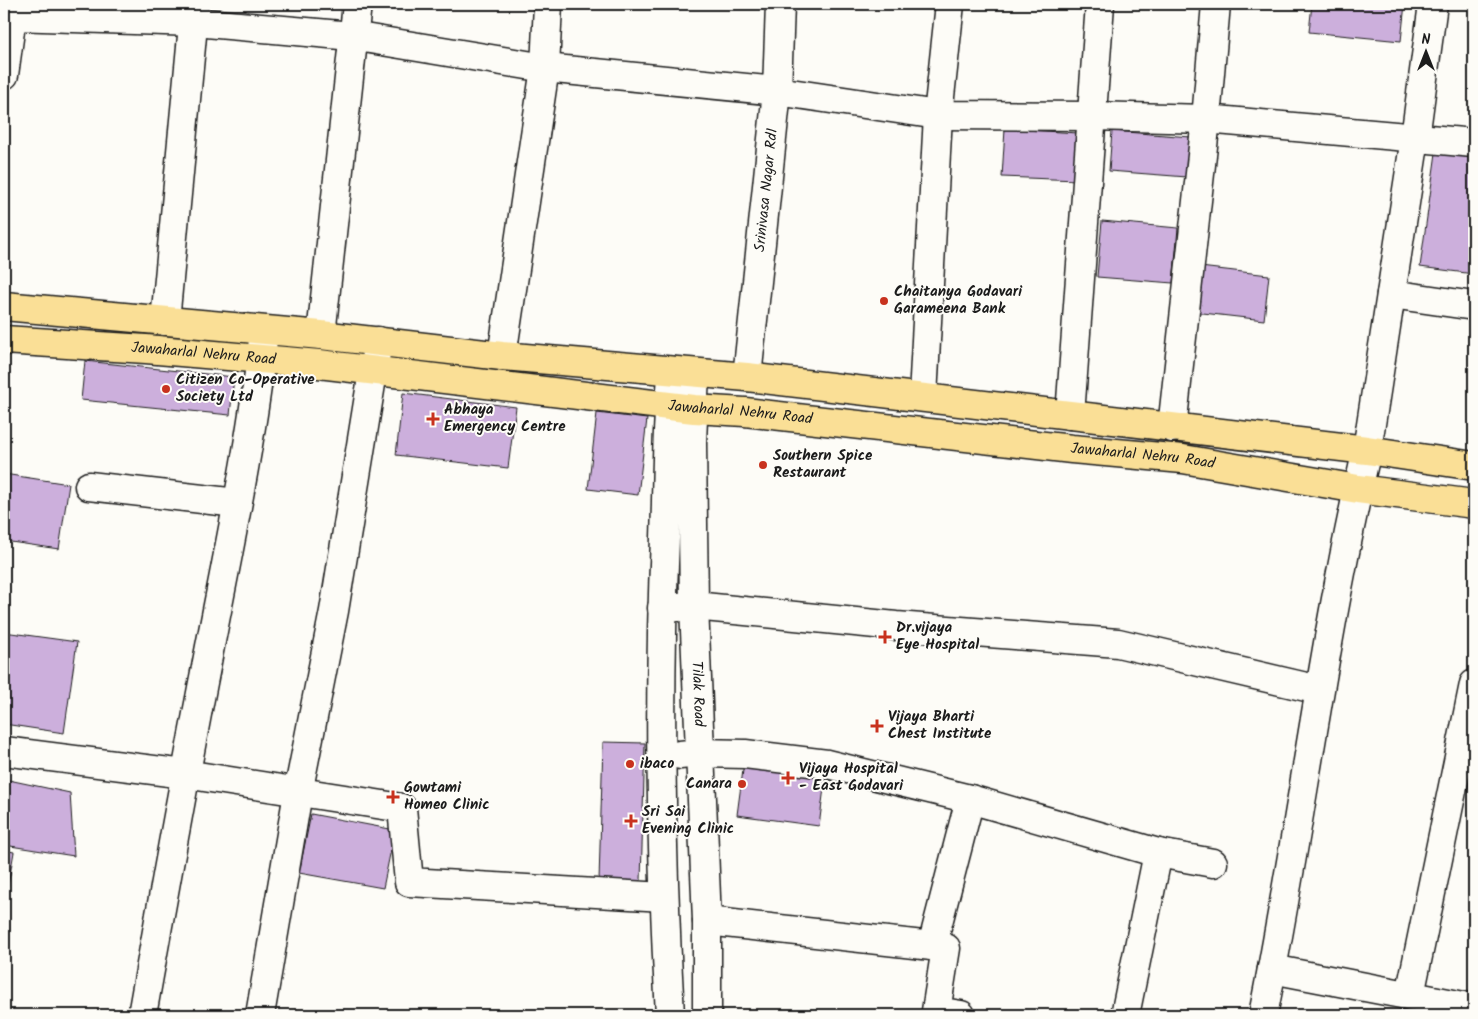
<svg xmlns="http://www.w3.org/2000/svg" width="1478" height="1019" viewBox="0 0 1478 1019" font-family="Kalam,sans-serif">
  <rect width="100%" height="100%" fill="#fdfcf7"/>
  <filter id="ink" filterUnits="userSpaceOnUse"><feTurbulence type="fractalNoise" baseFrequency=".02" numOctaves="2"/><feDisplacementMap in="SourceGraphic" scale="10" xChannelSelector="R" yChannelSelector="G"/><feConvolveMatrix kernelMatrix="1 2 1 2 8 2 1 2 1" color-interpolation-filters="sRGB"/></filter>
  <g filter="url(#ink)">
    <path fill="#ccafdc" stroke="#1c1c1c" d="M1312 4H1405L1401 41 1309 32Z
      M1005 129 1079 133 1077 180 1002 177Z
      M1112 131 1191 137 1187 177 1109 171Z
      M1436 153 1474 158V274L1420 267Z
      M1102 221 1178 228 1173 283 1097 277Z
      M1200 267 1269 275 1264 320 1194 312Z
      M85 361 234 377 230 415 81 400Z
      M403 393 516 407 508 468 396 455Z
      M597 413 647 419 638 495 588 489Z
      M4 474 69 484 59 549 4 541Z
      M4 632 77 642 64 733 4 724Z
      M603 742 645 743 641 881H599Z
      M745 755 827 765 819 826 737 815Z
      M4 779 70 793 74 856 4 845Z
      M311 814 395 830 383 888 299 873Z
      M4 850 14 852 4 908Z"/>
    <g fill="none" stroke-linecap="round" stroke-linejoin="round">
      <defs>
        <g id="minor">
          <path d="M12 16 195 22 352 36 545 68 777 91 938 115 1092 116 1206 119 1474 143"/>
          <path d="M4 75 12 16V4"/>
          <path d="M1391 294 1474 306"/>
          <path d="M165 321 195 4"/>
          <path d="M321 335 357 4"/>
          <path d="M502 356 545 68 548 4"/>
          <path id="s1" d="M695 373 692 442 694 606 707 921V1015"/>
          <path id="s2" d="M747 377 777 91 780 4"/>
          <path d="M923 397 938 115 950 4"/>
          <path d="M1070 415 1100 4"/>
          <path d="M1172 428 1206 119 1216 4"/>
          <path d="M89 486 237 503"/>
          <path d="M662 608 694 606 896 626 1118 643 1319 690"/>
          <path d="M4 751 185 774 402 808 409 882 664 897"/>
          <path d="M680 755 699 753 745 754 827 764 970 799 1158 853 1213 863"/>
          <path d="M707 921 932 946 970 799"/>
          <path d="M932 946 946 948 936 1011 961 1015"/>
          <path d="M1272 969 1474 1008"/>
          <path d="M1410 995 1474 684"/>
          <path d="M142 1015C163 897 184 780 207 662 228 552 252 442 264 331"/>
          <path d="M260 1015 298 793 334 611 378 341"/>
          <path d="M670 1015C661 856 658 697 665 538 667 482 666 426 673 371"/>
          <path d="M1125 1015 1158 853"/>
          <path d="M1263 1015C1301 827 1323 637 1367 450L1415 138 1433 4"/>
        </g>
        <g id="major">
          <path d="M4 306 321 335 502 356 747 377 1367 450 1474 466"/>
          <path id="s3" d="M4 340 146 349 319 364 694 409 745 412 1072 449 1183 459 1358 489 1474 504"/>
        </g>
      </defs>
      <use href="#minor" stroke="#1c1c1c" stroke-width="31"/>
      <use href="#major" stroke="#1c1c1c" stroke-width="31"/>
      <use href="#minor" stroke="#fdfcf7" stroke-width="28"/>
      <use href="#major" stroke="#fadf96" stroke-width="28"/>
    </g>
  </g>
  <g fill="#c8321e" stroke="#fdfcf7" stroke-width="2">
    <circle cx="884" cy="301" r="5"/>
    <circle cx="166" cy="389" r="5"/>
    <path d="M430.5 411.5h5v5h5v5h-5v5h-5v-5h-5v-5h5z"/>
    <circle cx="763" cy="465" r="5"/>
    <path d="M882.5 629.5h5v5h5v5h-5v5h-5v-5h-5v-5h5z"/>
    <path d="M874.5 718.5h5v5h5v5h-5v5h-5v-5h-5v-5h5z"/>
    <circle cx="630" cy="764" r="5"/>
    <path d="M785.5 770.5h5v5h5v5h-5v5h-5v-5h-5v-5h5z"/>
    <circle cx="742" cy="784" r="5"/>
    <path d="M390.5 789.5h5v5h5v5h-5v5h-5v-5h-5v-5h5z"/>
    <path d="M628.5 813.5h5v5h5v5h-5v5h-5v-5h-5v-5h5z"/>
  </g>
  <g text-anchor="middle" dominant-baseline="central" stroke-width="4" stroke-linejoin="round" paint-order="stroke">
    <g font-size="15" fill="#1c1c1c" stroke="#fdfcf7">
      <text stroke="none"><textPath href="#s2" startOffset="188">Srinivasa Nagar Rd1</textPath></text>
      <text stroke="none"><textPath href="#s3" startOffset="200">Jawaharlal Nehru Road</textPath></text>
      <text stroke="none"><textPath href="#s3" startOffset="740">Jawaharlal Nehru Road</textPath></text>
      <text stroke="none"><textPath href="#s3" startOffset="1145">Jawaharlal Nehru Road</textPath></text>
      <text stroke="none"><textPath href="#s1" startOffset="321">Tilak Road</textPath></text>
    </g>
    <g font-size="15" font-weight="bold" fill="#1c1c1c" stroke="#fdfcf7" text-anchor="start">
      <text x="894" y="292">Chaitanya Godavari<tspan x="894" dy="17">Garameena Bank</tspan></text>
      <text x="176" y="380">Citizen Co-Operative<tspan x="176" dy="17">Society Ltd</tspan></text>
      <text x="444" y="410">Abhaya<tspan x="444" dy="17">Emergency Centre</tspan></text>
      <text x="773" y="456">Southern Spice<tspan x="773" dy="17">Restaurant</tspan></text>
      <text x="896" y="628">Dr.vijaya<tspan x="896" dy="17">Eye Hospital</tspan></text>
      <text x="888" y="717">Vijaya Bharti<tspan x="888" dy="17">Chest Institute</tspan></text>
      <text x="640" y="764">ibaco</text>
      <text x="799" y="769">Vijaya Hospital<tspan x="799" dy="17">- East Godavari</tspan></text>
      <text x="732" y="784" text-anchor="end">Canara</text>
      <text x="404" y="788">Gowtami<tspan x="404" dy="17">Homeo Clinic</tspan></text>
      <text x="642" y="812">Sri Sai<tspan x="642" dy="17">Evening Clinic</tspan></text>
    </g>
  </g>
  <rect width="1478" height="1019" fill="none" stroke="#fdfcf7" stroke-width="20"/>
  <rect x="10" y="10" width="1458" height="999" fill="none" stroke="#1c1c1c" stroke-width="2" filter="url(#ink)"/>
  <g transform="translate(1426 52)" stroke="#fdfcf7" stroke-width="4" paint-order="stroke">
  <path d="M0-4L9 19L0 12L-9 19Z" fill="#1c1c1c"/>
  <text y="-8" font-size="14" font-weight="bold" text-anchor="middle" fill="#1c1c1c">N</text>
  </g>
</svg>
